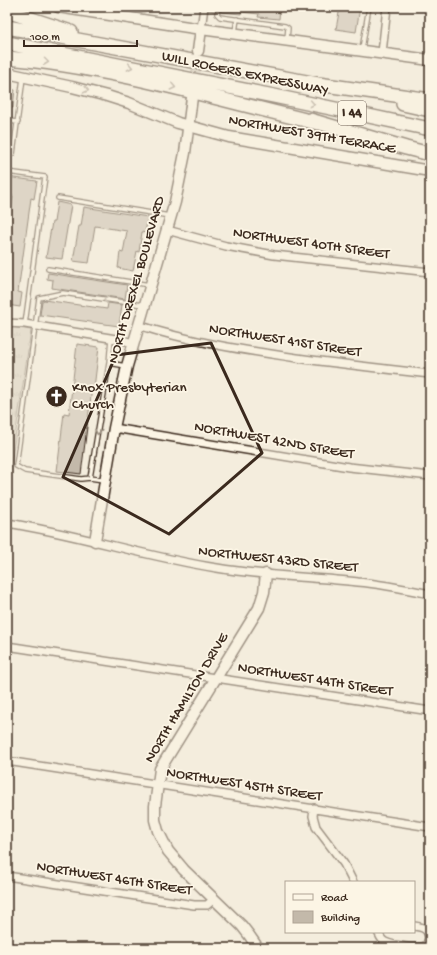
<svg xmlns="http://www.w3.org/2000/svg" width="437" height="955" viewBox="0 0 437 955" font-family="'Gochi Hand',sans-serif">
  <defs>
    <pattern id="park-tufts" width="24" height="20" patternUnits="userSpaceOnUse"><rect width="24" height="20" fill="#d6cdbd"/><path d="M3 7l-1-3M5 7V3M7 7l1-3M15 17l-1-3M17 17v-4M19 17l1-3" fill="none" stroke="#b9b0a2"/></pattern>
  </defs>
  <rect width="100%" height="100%" fill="#f4eddd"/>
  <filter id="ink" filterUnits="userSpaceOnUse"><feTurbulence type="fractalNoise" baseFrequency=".025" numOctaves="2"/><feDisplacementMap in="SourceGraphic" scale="8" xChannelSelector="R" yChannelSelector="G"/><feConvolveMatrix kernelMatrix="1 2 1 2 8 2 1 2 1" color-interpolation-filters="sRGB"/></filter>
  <g filter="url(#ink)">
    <path fill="url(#park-tufts)" stroke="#887c6e" d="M7 326 31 330 10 471 7 470Z"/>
    <path fill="#c3b9aa" stroke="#3b2a1e" d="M220 7H280L279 19 258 17 259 14 241 12V14L221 12Z
      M340 7H360L356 32 336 29Z
      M7 89 15 90 13 108 7 107Z
      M7 177 37 181 34 199 31 198 18 292 22 293 20 307 7 305V240L13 196 7 195Z
      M57 202 71 205 62 259 46 257 52 222H54Z
      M84 207 148 217 145 233 142 232 139 252 137 251 133 271 118 268 120 252 123 253 127 231 95 226 89 263 73 261 79 226H81Z
      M48 273 127 285 125 299 52 288 53 280 47 279Z
      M44 300 107 309 108 303 122 305 119 326 40 315 42 301Z
      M77 344 99 347 94 388H92L81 474 57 471 64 413 69 414Z"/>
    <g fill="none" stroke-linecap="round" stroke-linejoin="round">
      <path stroke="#cfc6b7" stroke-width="10" stroke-dasharray="10 5" stroke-linecap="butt" d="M194 87 198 55"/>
      <defs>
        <path id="lane" d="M116 7 120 14
          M204 7 218 9 217 14 220 17 285 26 288 28 287 39
          M235 32 237 19
          M362 49 369 7
          M7 121 18 122
          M7 153 13 154 23 78
          M7 172 45 177 25 324
          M58 198 170 216
          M48 269 150 285
          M109 363 126 366
          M90 478 109 363 111 338
          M103 480 90 478 81 479 25 471 16 466 39 298 63 293 143 305"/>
        <path id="street" d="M201 29 204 7
          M382 53 387 7
          M167 230 226 246 274 255 430 272
          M7 323 25 324 122 340 133 343
          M138 325C190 342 243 350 297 358 341 364 385 369 430 374
          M114 428 349 467 430 476
          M7 523C78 534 146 557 217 568 264 576 311 577 358 582 382 584 406 589 430 594
          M7 646 430 711
          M7 761 430 827
          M314 808 313 816 316 827 344 864 353 882
          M7 876 194 905H207L214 899
          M378 932C380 936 381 940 385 942 393 946 418 949 426 946L429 939C429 929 423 927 414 926"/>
        <path id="secondary" d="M58 7 201 29 430 60
          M198 51 201 29
          M7 73 72 87 107 96 129 103 178 123 229 137 430 171
          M95 541 114 428 127 366 175 202 185 153 192 97
          M258 948 249 935 242 926 184 870 168 851 158 831 155 820V806L160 769 259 608 264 592 266 574"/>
        <path id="highway" d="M7 11 71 32
          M7 27 318 84 430 100
          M7 43 274 96 430 129
          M7 58C113 67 215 99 318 123
          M403 104 430 110
          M310 120 406 148 430 154"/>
      </defs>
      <use href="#lane" stroke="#3b2a1e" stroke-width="6"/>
      <use href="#street" stroke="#3b2a1e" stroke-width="10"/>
      <use href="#secondary" stroke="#3b2a1e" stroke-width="13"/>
      <use href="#highway" stroke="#3b2a1e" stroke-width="16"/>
      <use href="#lane" stroke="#fcf5e5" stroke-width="3.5"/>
      <use href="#street" stroke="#fcf5e5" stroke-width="7"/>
      <use href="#secondary" stroke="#fcf5e5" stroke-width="10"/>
      <use href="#highway" stroke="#fcf5e5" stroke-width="13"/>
    </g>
    <defs><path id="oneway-chevron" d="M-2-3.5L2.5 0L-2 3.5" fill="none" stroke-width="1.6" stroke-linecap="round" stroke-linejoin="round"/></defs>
    <g stroke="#9c9082">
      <use href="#oneway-chevron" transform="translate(46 62) rotate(7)"/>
      <use href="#oneway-chevron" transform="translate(130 67) rotate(11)"/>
      <use href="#oneway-chevron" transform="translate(173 87) rotate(13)"/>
      <use href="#oneway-chevron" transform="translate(86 90) rotate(14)"/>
      <use href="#oneway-chevron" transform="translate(312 104) rotate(12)"/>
      <use href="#oneway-chevron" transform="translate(106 300) rotate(-171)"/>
      <use href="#oneway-chevron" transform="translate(98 432) rotate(100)"/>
    </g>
  </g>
  <path d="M0 0H437V955H0ZM211 343 262 453 169 534 63 477 116 355Z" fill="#f4eddd" fill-opacity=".55" fill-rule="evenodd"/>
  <path fill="none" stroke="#3b2a1e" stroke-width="3" stroke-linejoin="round" d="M211 343 262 453 169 534 63 477 116 355Z"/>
  <defs>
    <symbol id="church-disc" viewBox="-11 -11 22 22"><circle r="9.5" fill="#3b2a1e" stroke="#fcf5e5"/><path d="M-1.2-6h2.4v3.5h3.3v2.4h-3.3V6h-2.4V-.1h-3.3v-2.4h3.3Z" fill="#fff"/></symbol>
  </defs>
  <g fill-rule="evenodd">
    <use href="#church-disc" x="44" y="384" width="25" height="25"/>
  </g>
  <g text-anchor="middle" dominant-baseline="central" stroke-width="3.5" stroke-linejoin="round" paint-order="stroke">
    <rect fill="#fcf5e5" stroke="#75675a" stroke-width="1" x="338" y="101" width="28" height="24" rx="3"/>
    <g font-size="14" font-weight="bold" fill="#3b2a1e">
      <text x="352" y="113">I 44</text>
    </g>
    <g font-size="15" fill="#3b2a1e" stroke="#fcf5e5">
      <text transform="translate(245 74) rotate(12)">WILL ROGERS EXPRESSWAY</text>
      <text transform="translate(312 135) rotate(10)">NORTHWEST 39TH TERRACE</text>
      <text transform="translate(311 244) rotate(8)">NORTHWEST 40TH STREET</text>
      <text transform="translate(137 280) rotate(-74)">NORTH DREXEL BOULEVARD</text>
      <text transform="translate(285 341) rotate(9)">NORTHWEST 41ST STREET</text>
      <text transform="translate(274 441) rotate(10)">NORTHWEST 42ND STREET</text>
      <text transform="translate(278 560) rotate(6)">NORTHWEST 43RD STREET</text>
      <text transform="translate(315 680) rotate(9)">NORTHWEST 44TH STREET</text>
      <text transform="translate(187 698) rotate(-59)">NORTH HAMILTON DRIVE</text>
      <text transform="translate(244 785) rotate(9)">NORTHWEST 45TH STREET</text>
      <text transform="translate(114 879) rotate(9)">NORTHWEST 46TH STREET</text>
    </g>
    <g font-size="15" fill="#3b2a1e" stroke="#fcf5e5" text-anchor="start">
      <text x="72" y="388">Knox Presbyterian<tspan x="72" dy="17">Church</tspan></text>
    </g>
  </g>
  <rect width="437" height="955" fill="none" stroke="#fcf5e5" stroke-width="24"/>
  <rect x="12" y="12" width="413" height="931" fill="none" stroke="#3b2a1e" stroke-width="1.5" filter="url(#ink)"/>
  <rect x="285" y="881" width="130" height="52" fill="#fcf5e5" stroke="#afa495"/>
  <rect x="293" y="894" width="20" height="6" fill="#fcf5e5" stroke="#afa495"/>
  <text x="321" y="901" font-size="12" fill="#3b2a1e">Road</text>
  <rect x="293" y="911" width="20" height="12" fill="#c3b9aa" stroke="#afa495"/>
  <text x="321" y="921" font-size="12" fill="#3b2a1e">Building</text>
  <path d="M24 40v6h113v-6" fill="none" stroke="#3b2a1e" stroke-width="2"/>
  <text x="30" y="40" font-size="12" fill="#3b2a1e" stroke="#fcf5e5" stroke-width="3" paint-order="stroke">100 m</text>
</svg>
